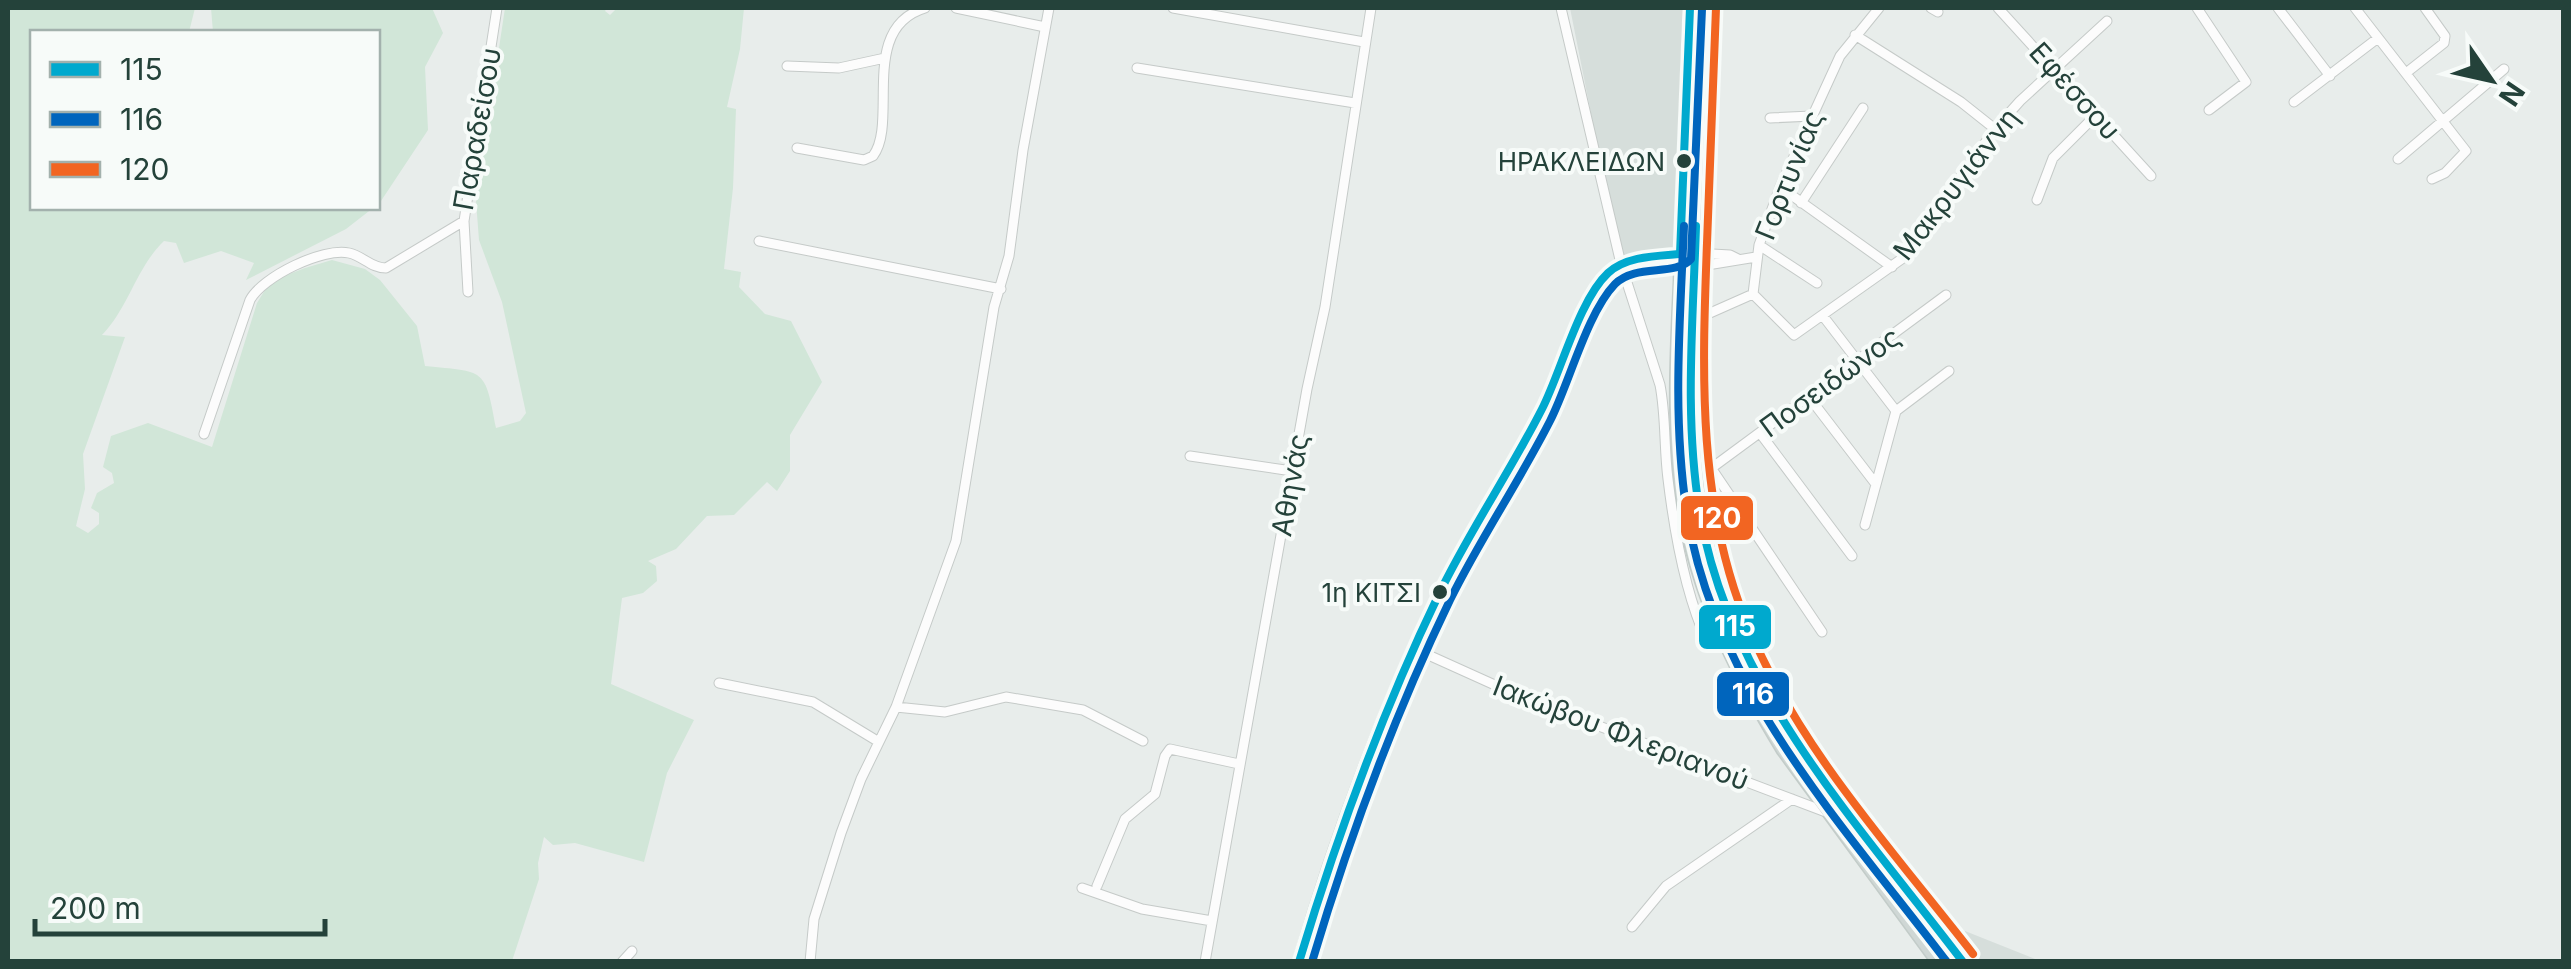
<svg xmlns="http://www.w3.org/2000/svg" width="2571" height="969" viewBox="0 0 2571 969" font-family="Inter,sans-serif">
  <rect width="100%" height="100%" fill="#e8edeb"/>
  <path fill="#d6dedb" d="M1570 8H1684L1681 251 1621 264Z
    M1965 931 2040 961H1978L1961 937Z"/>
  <path fill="#d1e6d8" d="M8 8H195L189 32H32V208H373L346 229 246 280 254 263 221 251 184 263 176 243 164 241C136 268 129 307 102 335L125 337 83 454 85 489 76 526 88 533 99 524V513L91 508 97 493 114 483 112 473 103 467 111 436 148 423 212 447 257 303 265 290 279 278 305 268 332 260 365 269 380 280 417 326 425 366C485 372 485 367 496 428L520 421 526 413 502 302 479 240 476 201 505 8H607L605 11 610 15 617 8H744L740 49 727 107 736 109 733 188 724 269 741 272 739 287 765 314 791 321 822 382 790 435V471L777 491 767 482 734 515 707 516 676 549 648 561 656 566 657 581 643 593 622 598 611 684 694 720 667 773 644 862 575 843 553 845 544 837 538 863 539 879 512 961H8Z
    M211 8H432L443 33 425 67 428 130 381 201 378 203V32H213Z"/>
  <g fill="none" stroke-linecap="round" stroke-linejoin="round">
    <defs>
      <path id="street" d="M956 8 1045 27
        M1173 8 1364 42
        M1561 8 1621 264 1660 385C1666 416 1664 448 1668 479 1674 529 1686 596 1707 641L1725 643
        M1931 8 1938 12
        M1998 8 2151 176
        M2197 8 2246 82 2209 110
        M2278 8 2330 76
        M2355 8 2466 151 2445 173 2432 179
        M1855 35 1961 102 1995 129
        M787 66 839 68 885 58
        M1137 68 1355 103
        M2406 73 2444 43 2445 36 2425 8
        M2294 102 2378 38
        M1770 118 1812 116
        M797 148 864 160 873 156C899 122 858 28 925 8
        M2398 159 2504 69
        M1780 187 1892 267
        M2037 200 2053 158 2096 115
        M1801 203 1863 108
        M464 221 468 292
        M759 241 1001 289
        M1759 245 1817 283
        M1695 253 1730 255 1738 259
        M1695 267 1756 257
        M1753 294 1794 335 1903 258 1995 129 2020 101 2107 21
        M1823 316 1896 411 1865 525
        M1692 321 1753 294 1759 245 1780 187 1840 56 1879 8
        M1809 397 1875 483
        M1896 411 1949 371
        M1760 433 1852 556
        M204 434 250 300C262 277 323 247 349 253 363 256 371 268 386 268L464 221 497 8
        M1695 444 1822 632
        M1190 456 1292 471
        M1713 467 1946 295
        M1415 649 1517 695 1826 812
        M719 683 813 702 879 742
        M896 707 945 712 1006 697 1083 710 1143 741
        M1097 886 1125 819 1155 794 1165 756 1170 749 1239 764
        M1082 888 1142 909 1212 921
        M1632 927 1666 886 1792 799
        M622 962 632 951
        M810 962 814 919 841 833 861 779 896 707 956 541 994 307 1009 256 1023 150 1049 8
        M1205 962 1307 389 1325 307 1371 8"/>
      <path id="secondary" d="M1640 263 1659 268H1685
        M1299 962C1335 836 1383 712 1439 594 1471 528 1514 468 1546 402 1561 372 1587 292 1608 273 1628 256 1663 256 1688 253"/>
      <path id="primary" d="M1690 8C1687 99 1683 191 1680 283 1676 364 1672 446 1687 527 1703 607 1741 681 1783 750L1938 962
        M1704 8 1692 321 1697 490 1709 556 1738 636 1774 708 1843 807 1963 962"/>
    </defs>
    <use href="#street" stroke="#c5cac8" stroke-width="11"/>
    <use href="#secondary" stroke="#c3cbc8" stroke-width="14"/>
    <use href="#primary" stroke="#c3ccc9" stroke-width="15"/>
    <use href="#street" stroke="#fcfcfc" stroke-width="9"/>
    <use href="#secondary" stroke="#fcfcfc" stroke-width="11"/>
    <use href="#primary" stroke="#cfd7d5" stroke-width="12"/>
    <defs>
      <path id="bus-1" d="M1696 226C1693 322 1684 419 1700 514 1730 689 1859 825 1963 962
        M1299 962C1337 836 1382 712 1439 594 1470 530 1510 472 1542 409 1561 372 1579 300 1608 273 1626 256 1657 256 1680 254L1690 8"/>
      <path id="bus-2" d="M1684 226C1680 321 1672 418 1687 514 1715 689 1843 825 1947 962
        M1312 962C1349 838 1394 716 1450 600 1480 539 1519 482 1550 421 1569 384 1587 313 1615 284 1636 263 1675 277 1691 259L1702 9"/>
      <path id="bus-3" d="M1716 8C1713 87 1710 165 1707 243 1702 374 1697 509 1750 631 1801 751 1894 852 1973 954"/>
    </defs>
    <use href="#bus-1" stroke="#f7fbf9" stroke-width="15"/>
    <use href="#bus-2" stroke="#f7fbf9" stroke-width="15"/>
    <use href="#bus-3" stroke="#f7fbf9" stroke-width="15"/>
    <use href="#bus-1" stroke="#00a9ce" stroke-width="8"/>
    <use href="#bus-2" stroke="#0065bd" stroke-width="8"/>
    <use href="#bus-3" stroke="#f26522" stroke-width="8"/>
  </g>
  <g fill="#24423a" stroke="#f7fbf9" stroke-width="4">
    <circle cx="1684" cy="161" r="9"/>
    <circle cx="1440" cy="592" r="9"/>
  </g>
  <g text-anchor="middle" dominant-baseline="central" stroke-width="8" stroke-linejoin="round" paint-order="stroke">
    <g font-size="26" fill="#24423a" stroke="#f7fbf9" text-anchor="end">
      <text x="1665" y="161">ΗΡΑΚΛΕΙΔΩΝ</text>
      <text x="1421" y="592">1η ΚΙΤΣΙ</text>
    </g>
    <g font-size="28" fill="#24423a" stroke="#f7fbf9">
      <text transform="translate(2075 91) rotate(48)">Εφέσσου</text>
      <text transform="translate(477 129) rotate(-80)">Παραδείσου</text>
      <text transform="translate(1789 175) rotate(-68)">Γορτυνίας</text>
      <text transform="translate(1956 184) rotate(-52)">Μακρυγιάννη</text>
      <text transform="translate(1830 382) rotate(-36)">Ποσειδώνος</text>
      <text transform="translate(1290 485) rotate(-80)">Αθηνάς</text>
      <text transform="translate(1621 733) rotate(21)">Ιακώβου Φλεριανού</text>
    </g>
  </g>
  <g stroke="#f7fbf9" stroke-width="4">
    <rect x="1679" y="494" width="76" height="48" rx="10" fill="#f26522"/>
    <rect x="1697" y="603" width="76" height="48" rx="10" fill="#00a9ce"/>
    <rect x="1715" y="670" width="76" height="48" rx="10" fill="#0065bd"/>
  </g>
  <g font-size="28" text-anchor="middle" font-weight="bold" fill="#fff">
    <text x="1717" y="528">120</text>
    <text x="1735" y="636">115</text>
    <text x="1753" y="704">116</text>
  </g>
  <rect width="2571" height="969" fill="none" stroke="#24423a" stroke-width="20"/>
  <rect x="30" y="30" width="350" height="180" fill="#f7fbf9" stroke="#a3b1ad" stroke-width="2.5"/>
  <rect x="50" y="62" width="50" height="15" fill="#00a9ce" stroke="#a3b1ad" stroke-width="2.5"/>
  <text x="120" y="80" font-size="30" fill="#24423a">115</text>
  <rect x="50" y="112" width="50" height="15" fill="#0065bd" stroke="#a3b1ad" stroke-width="2.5"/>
  <text x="120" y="130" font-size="30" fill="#24423a">116</text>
  <rect x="50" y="162" width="50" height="15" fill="#f26522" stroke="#a3b1ad" stroke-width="2.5"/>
  <text x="120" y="180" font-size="30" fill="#24423a">120</text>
  <g transform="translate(2491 80) rotate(124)" stroke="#f7fbf9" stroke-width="8" paint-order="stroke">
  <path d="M0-8L18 38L0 25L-18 38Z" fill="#24423a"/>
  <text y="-15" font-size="28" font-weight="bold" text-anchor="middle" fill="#24423a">N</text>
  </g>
  <path d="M35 919v15h290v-15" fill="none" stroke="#24423a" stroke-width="5"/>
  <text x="50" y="919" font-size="30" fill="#24423a" stroke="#f7fbf9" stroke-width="8" paint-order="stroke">200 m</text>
</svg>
